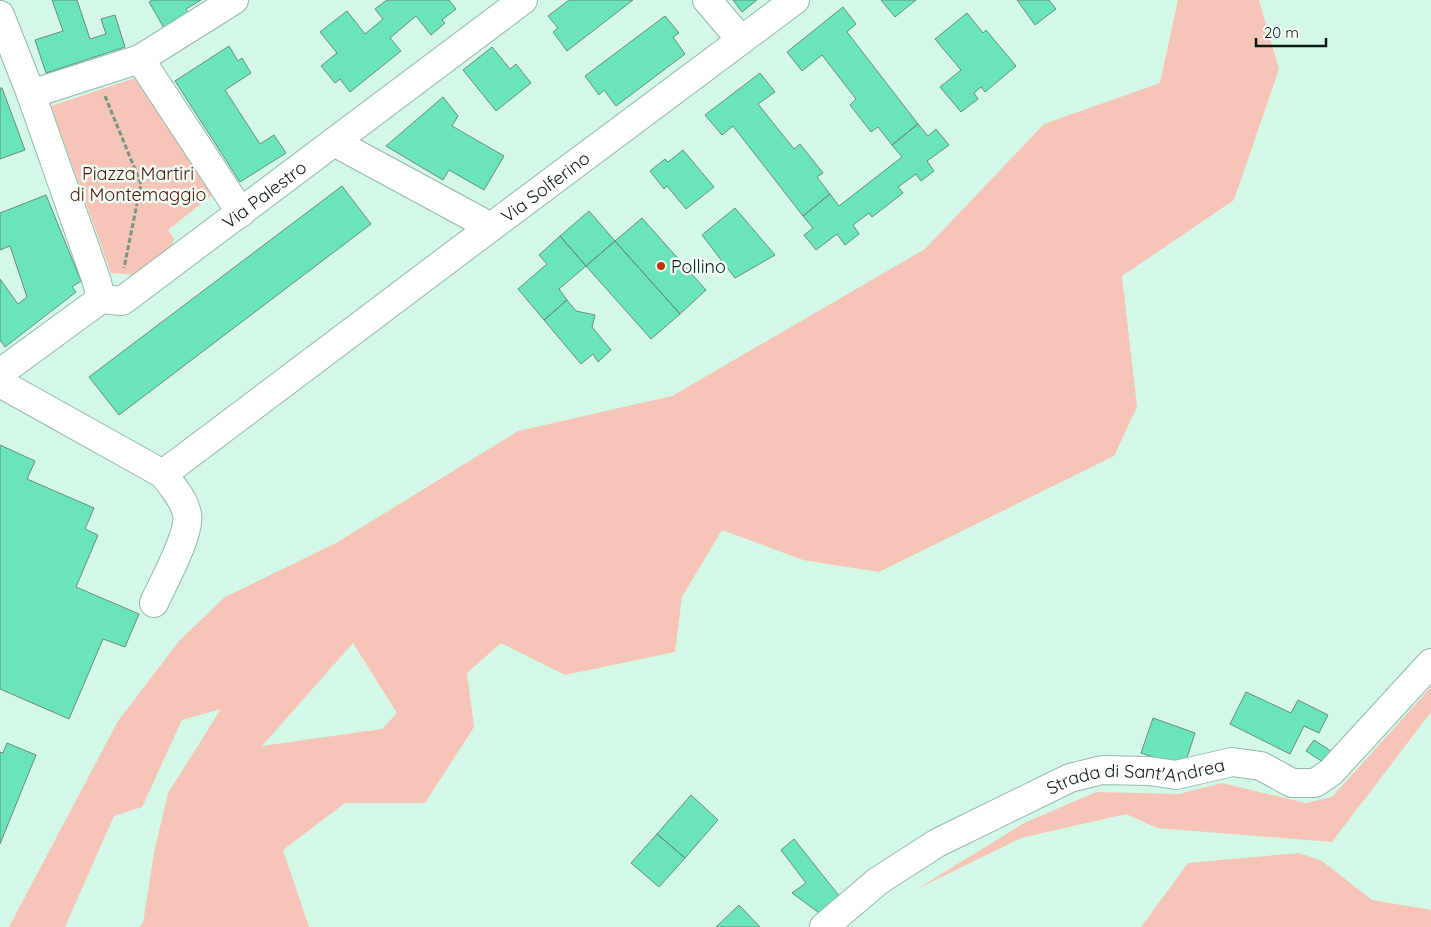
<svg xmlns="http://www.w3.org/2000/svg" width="1431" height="927" viewBox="0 0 1431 927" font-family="Quicksand,sans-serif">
  <rect width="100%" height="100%" fill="#d3f8e8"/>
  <path fill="#f7c5b7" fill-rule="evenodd" d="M1178 0H1259L1279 69 1234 200 1122 276 1137 407 1114 456 879 572 803 560 722 530 682 597 675 652 565 675 501 643 467 673 474 727 425 803H345L283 850 309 927H139L143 923 154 853 168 793 221 709 182 720 142 807 114 816 65 927H9L118 721 180 640 225 597 336 543 518 431 672 396 925 249 1044 124 1160 83ZM353 643 397 713 382 729 262 746Z
    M135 78 212 195 168 230 174 239 171 249 136 275 111 273 51 106Z
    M1431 687V712L1332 842 1157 828 1126 814 1021 838 917 889 1024 823 1096 792 1179 794 1222 783 1306 803 1332 797Z
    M1299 853 1322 861 1372 900 1431 910V927H1141L1188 863Z"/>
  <path fill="#69e5b9" stroke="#6b8c7e" d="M52 0H77L90 39 106 34 101 19 115 15 125 47 46 73 35 40 63 31Z
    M152 0H201L186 9 188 13 164 28 149 2Z
    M387 0H449L456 9 442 20 445 23 431 35 416 16 390 38 401 51 350 92 340 79 335 83 321 66 337 53 320 32 347 11 365 34 383 19 375 9Z
    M569 0H633L567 51 553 32 558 28 548 16Z
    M733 0H757L742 12Z
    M881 0H916L895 17Z
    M1017 0H1049L1056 9 1035 25Z
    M843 7 856 24 847 32 918 124 892 145 878 127 871 132 850 105 856 99 822 55 802 71 787 52Z
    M967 13 983 33 986 30 1016 66 985 92 981 87 974 93 978 99 961 112 940 87 961 70 935 39Z
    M665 16 679 33 673 37 685 54 616 106 604 90 599 95 585 76Z
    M229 46 238 61 242 58 251 73 225 90 260 144 274 135 286 153 240 182 175 81Z
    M492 47 510 69 516 64 531 83 496 111 463 70Z
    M760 73 775 92 758 104 794 149 800 144 823 173 817 177 830 194 803 216 733 126 722 135 705 115Z
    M0 88H2L25 150 0 159Z
    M443 97 458 116 452 126 504 156 484 190 449 170 443 180 386 146Z
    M918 124 928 136 936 129 949 145 927 161 934 171 921 181 916 174 898 187 903 193 872 217 869 213 853 225 859 234 845 245 837 234 816 250 804 235 813 228 803 216 830 194 839 206 902 157 892 145Z
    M683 150 714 187 686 209 667 186 664 189 650 171 665 159 668 162Z
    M342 186 371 224 119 415 89 377Z
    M46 195 81 281 72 287 76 292 5 347 0 340V279L18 304 27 297 10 246 0 250V213Z
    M735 208 775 255 735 278 702 235Z
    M589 211 615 241 586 266 560 236Z
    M642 218 706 290 680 314 615 241Z
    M560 236 586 266 559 289 567 300 544 320 518 289 547 264 539 255Z
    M615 241 680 314 651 339 586 266Z
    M567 300 576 311 595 315 592 327 611 350 598 362 593 354 581 364 544 320Z
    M0 445 35 461 27 479 94 508 85 529 98 535 76 587 139 614 125 647 103 639 69 719 0 689Z
    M1246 692 1291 713 1298 700 1328 715 1319 733 1304 726 1290 754 1230 724Z
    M1153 718 1195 733 1184 767 1141 753Z
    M1314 740 1334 753 1326 764 1306 751Z
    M7 743 36 755 0 844V752L3 753Z
    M691 795 718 820 685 858 657 834Z
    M657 834 685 858 659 887 631 863Z
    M794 839 840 897 822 915 792 893 806 883 781 850Z
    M739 905 760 927H716Z"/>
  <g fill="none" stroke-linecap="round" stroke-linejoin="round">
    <defs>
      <g id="minor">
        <path d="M707 0 741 40"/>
        <path d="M0 15 31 94"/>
        <path d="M140 59 234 0"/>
        <path id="s1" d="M334 142 491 227 795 0"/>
        <path d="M101 299 97 282 31 94 140 59 241 213"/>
        <path id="s2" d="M0 373 101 299 122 301 523 0"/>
        <path d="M0 383 163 474C172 486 184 499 187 514 191 533 163 583 154 603"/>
        <path d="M163 474 491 227"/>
        <path id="s3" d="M824 927 878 881 937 843 1070 778 1102 770 1149 771 1176 775 1232 762 1261 766 1292 783H1315L1331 772 1431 663"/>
      </g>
    </defs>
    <use href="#minor" stroke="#95b8a9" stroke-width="30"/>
    <path stroke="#799388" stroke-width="3" stroke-dasharray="5 2.5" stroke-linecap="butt" d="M105 96 141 184 124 268"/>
    <use href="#minor" stroke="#fff" stroke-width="28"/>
  </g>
  <circle fill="#bd3400" stroke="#f1fff8" stroke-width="2" cx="661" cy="266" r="5"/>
  <g text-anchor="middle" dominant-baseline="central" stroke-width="5" stroke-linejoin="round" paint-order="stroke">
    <g font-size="18" fill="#501302" stroke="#f1fff8">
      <text x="138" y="173">Piazza Martiri<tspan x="138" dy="21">di Montemaggio</tspan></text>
    </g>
    <g font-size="18" fill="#0c1914" stroke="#f1fff8">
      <text stroke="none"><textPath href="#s1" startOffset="246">Via Solferino</textPath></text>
      <text stroke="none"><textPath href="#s2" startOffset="324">Via Palestro</textPath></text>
      <text stroke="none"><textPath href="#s3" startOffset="355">Strada di Sant'Andrea</textPath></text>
    </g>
    <g font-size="18" fill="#0c1914" stroke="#f1fff8" text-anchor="start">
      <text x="671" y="266">Pollino</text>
    </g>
  </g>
  <path d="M1256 38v8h70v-8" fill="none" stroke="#0c1914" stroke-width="2.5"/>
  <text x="1264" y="38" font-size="15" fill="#0c1914" stroke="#f1fff8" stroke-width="4" paint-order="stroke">20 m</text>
</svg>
